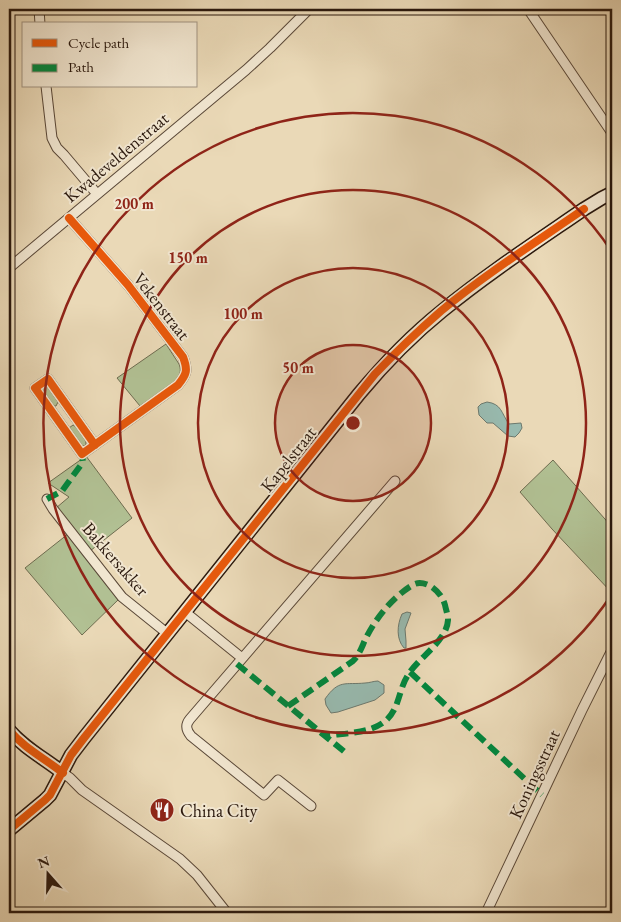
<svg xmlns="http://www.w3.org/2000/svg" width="621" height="922" viewBox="0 0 621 922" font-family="'EB Garamond',serif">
  <rect width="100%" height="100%" fill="#ead9b7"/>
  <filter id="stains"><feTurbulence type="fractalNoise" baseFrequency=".004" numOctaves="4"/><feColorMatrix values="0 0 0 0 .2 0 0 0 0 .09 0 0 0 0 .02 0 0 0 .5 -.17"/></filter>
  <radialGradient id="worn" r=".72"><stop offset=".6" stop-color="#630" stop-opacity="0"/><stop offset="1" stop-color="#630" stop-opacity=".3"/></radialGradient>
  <path fill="#b1c093" stroke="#6e6c50" d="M166 344 179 364C181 369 181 374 177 379 171 387 149 400 140 406L117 378Z
    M45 386 48 387 58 402 56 406H52L42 391 41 389Z
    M73 425C79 428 86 438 86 444L84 446 81 445 70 430 69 428Z
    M86 456 132 518 90 551 56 508 69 497 48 483Z
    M553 460 612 527V593L552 529 520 492Z
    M68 534 119 599 82 635 25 568Z"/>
  <path fill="#98baaf" stroke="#6c796e" d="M487 402C502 404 501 413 509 424L521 423 522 428 519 433 515 437 508 436 493 423H487L479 415 478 407 481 404Z
    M407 612 411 613 405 629 406 641V648H404C396 639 397 625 402 614Z
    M378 681 384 685V693L375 700 338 712 331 713 326 705 325 699C339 679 345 685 365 683 369 683 374 681 378 681Z"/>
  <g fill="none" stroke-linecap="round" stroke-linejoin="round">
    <defs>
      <path id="street" d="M39 9 40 24
        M528 9 612 133
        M46 86 52 138 57 148 64 155 97 194
        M69 218 128 285 183 357C188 370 187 374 178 385L82 454 35 388 48 379 95 445
        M9 268 246 70 270 48 309 9
        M47 499 53 509 122 597 168 634
        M185 612 242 658
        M63 773 70 778 82 790 180 859 197 875 227 913
        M311 806 278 780 264 795 191 736C186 730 185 725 190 719L395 481
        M486 913 582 710 612 650"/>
      <path id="secondary" d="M9 730C24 748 44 758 63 773
        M9 830 45 800 50 795 71 755 84 738 359 394C384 364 411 336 442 311 487 274 536 242 584 209L602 198 612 193"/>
    </defs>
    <use href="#street" stroke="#5a4838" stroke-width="11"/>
    <use href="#secondary" stroke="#2a180d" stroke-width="15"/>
    <use href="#street" stroke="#f1e6d0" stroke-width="9"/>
    <use href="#secondary" stroke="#f1e6d0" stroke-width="12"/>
    <path stroke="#00873e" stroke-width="6" stroke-dasharray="12 6" stroke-linecap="butt" d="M47 499 62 491 83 462 82 454
      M237 664 346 753
      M410 672 542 795
      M288 706 353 661C360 654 362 646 366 638 376 618 392 598 411 586 418 581 425 583 432 587 439 592 443 598 445 605 446 610 448 615 448 620 447 641 418 658 408 675 398 690 400 710 384 722 368 734 344 733 325 736"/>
    <defs>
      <path id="cycleway" d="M69 218 128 285 183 357C188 370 187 374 178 385L82 454 35 388 48 379 95 445
        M9 730C24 748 44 758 63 773
        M9 830 45 800 50 795 71 755 84 738 375 374C396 352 418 331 441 311 486 274 536 242 584 209"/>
    </defs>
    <use href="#cycleway" stroke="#f1e6d0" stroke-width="11"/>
    <use href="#cycleway" stroke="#e8590c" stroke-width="8"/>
  </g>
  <circle cx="353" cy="423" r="78" fill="#8f2418" fill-opacity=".12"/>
  <g fill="none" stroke="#8f2418" stroke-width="2.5">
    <circle cx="353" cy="423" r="78"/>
    <circle cx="353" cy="423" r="155"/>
    <circle cx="353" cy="423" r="233"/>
    <path d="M612 594A310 310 0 1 1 612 252"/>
  </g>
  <defs>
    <symbol id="restaurant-disc" viewBox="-11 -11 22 22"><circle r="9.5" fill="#8f2418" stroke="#f1e6d0"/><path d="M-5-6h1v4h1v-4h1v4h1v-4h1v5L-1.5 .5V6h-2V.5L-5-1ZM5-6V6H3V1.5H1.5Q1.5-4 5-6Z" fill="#fff"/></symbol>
  </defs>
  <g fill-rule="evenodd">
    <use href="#restaurant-disc" x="148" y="796" width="28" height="28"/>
  </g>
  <g text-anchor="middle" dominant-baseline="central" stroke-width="4" stroke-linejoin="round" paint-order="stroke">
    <g font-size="18" fill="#2a180d" stroke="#f1e6d0">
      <text transform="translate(116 157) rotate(-40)">Kwadeveldenstraat</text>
      <text transform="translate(162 306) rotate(52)">Vekenstraat</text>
      <text transform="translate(288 459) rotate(-52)">Kapelstraat</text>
      <text transform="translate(116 559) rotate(49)">Bakkersakker</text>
      <text transform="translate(534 774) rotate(-65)">Koningsstraat</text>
    </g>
    <g font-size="18" fill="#2a180d" stroke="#f1e6d0" text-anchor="start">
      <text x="180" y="810">China City</text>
    </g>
  </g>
  <circle cx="353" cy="423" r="8" fill="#8f2418" stroke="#f1e6d0" stroke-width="2.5"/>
  <g font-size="15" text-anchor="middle" font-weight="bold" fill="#8f2418" stroke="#f1e6d0" stroke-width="4" stroke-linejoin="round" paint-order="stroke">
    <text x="134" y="209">200 m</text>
    <text x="188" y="263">150 m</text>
    <text x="243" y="319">100 m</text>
    <text x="298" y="373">50 m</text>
  </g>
  <rect width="621" height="922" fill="none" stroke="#ead9b7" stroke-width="30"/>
  <rect x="10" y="10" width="601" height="902" fill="none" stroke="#2a180d" stroke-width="2.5"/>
  <rect x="15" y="15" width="591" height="892" fill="none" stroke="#2a180d"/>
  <rect x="22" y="22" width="175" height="65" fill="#f1e6d0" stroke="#a19482"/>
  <rect x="32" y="39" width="25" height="8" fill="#e8590c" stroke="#a19482"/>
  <text x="68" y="48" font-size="15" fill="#2a180d">Cycle path</text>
  <rect x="32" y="64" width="25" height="8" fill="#00873e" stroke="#a19482"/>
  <text x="68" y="72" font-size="15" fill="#2a180d">Path</text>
  <g transform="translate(48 874) rotate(340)" stroke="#f1e6d0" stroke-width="4" paint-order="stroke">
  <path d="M0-4L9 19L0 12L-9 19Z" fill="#2a180d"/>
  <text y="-8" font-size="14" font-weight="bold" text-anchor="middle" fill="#2a180d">N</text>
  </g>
  <rect width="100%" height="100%" filter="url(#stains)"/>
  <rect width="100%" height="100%" fill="url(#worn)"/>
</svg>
